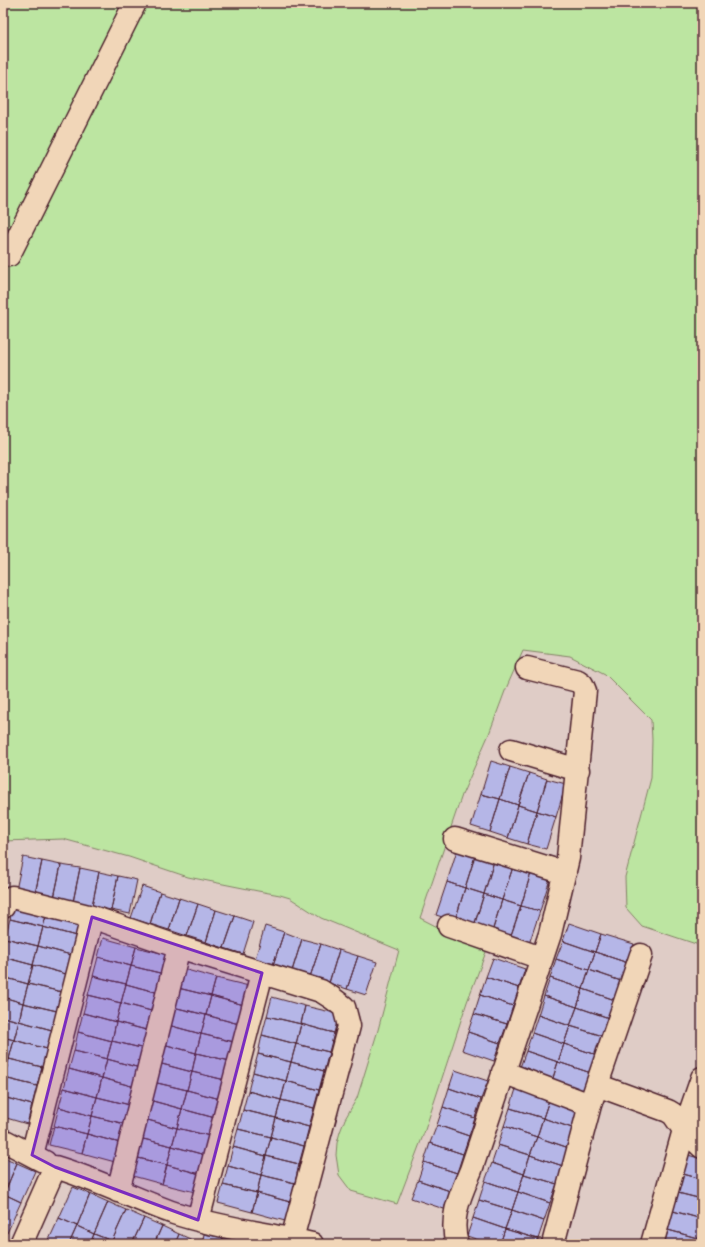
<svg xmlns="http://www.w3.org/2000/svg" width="705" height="1247" viewBox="0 0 705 1247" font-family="'Shantell Sans',sans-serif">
  <rect width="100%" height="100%" fill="#dfccc6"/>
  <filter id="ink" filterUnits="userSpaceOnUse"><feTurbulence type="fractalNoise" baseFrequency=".025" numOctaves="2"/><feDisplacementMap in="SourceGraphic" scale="8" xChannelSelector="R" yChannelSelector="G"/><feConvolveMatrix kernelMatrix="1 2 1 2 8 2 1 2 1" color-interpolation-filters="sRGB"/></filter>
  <g filter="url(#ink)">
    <path fill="#bce5a1" stroke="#838266" d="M3 3H702V946L642 926 626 908 625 877 651 778 652 740 651 720 605 674 570 656 523 650 505 691 489 734 462 795 420 918 455 936 489 944 467 1002 424 1133 397 1204 351 1191 339 1175 336 1155 337 1143 340 1132 345 1119 357 1098 378 1030 399 950 321 918 290 898 280 895 258 891 188 877 129 857 63 839 3 841Z"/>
    <path fill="#b5b6e7" stroke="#4a1f2b" d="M491 761 510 767 500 799 481 794Z
      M510 767 529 773 518 805 500 799Z
      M529 773 547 779 537 811 518 805Z
      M547 779 566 784 556 817 537 811Z
      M481 794 500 799 490 832 471 826Z
      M500 799 518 805 508 838 490 832Z
      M518 805 537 811 527 844 508 838Z
      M537 811 556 817 546 849 527 844Z
      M457 850 475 856 465 888 447 882Z
      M475 856 494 861 484 894 465 888Z
      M23 857 42 861 35 894 16 890Z
      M42 861 61 865 54 898 35 894Z
      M494 861 513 867 502 900 484 894Z
      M61 865 80 868 73 902 54 898Z
      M513 867 531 873 521 906 502 900Z
      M80 868 99 872 92 906 73 902Z
      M99 872 118 876 111 910 92 906Z
      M531 873 550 879 540 911 521 906Z
      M118 876 137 880 130 914 111 910Z
      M447 882 465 888 455 921 436 915Z
      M142 886 160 892 150 924 131 918Z
      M465 888 484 894 474 926 455 921Z
      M160 892 179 898 169 930 150 924Z
      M484 894 502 900 492 932 474 926Z
      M179 898 198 904 187 936 169 930Z
      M15 900 48 909 43 927 10 919Z
      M502 900 521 906 510 938 492 932Z
      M198 904 216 910 206 942 187 936Z
      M521 906 540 911 529 944 510 938Z
      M48 909 81 917 76 936 43 927Z
      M216 910 235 916 224 948 206 942Z
      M235 916 253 922 243 954 224 948Z
      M10 919 43 927 38 946 5 938Z
      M569 923 601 934 595 952 563 941Z
      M265 926 284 932 273 965 255 959Z
      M43 927 76 936 71 955 38 946Z
      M284 932 302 939 292 971 273 965Z
      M601 934 634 944 628 963 595 952Z
      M5 938 38 946 33 965 3 957V945Z
      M103 938 136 947 131 966 98 957Z
      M302 939 321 944 310 977 292 971Z
      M563 941 595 952 589 970 556 959Z
      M321 944 339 950 329 983 310 977Z
      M38 946 71 955 66 974 33 965Z
      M136 947 169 955 164 974 131 966Z
      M339 950 358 956 347 989 329 983Z
      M595 952 628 963 621 981 589 970Z
      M358 956 377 962 366 995 347 989Z
      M3 957 33 965 28 984 3 977Z
      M98 957 131 966 126 984 93 976Z
      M493 958 525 969 519 988 486 977Z
      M556 959 589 970 583 989 550 978Z
      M33 965 66 974 62 992 28 984Z
      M131 966 164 974 159 993 126 984Z
      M183 969 216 978 211 996 178 988Z
      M589 970 621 981 615 1000 583 989Z
      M93 976 126 984 121 1003 88 995Z
      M3 977 28 984 23 1003 3 997Z
      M486 977 519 988 513 1006 480 995Z
      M216 978 249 986 244 1005 211 996Z
      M550 978 583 989 577 1007 544 996Z
      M28 984 62 992 57 1011 23 1003Z
      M126 984 159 993 155 1012 121 1003Z
      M178 988 211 996 206 1015 173 1007Z
      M583 989 615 1000 609 1018 577 1007Z
      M88 995 121 1003 116 1022 83 1013Z
      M480 995 513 1006 507 1024 474 1014Z
      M211 996 244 1005 239 1024 206 1015Z
      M544 996 577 1007 570 1026 538 1015Z
      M3 997 23 1003 19 1021 3 1017Z
      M272 997 305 1006 301 1024 267 1016Z
      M23 1003 57 1011 52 1030 19 1021Z
      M121 1003 155 1012 150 1031 116 1022Z
      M305 1006 339 1014 334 1033 301 1024Z
      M173 1007 206 1015 201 1034 168 1025Z
      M577 1007 609 1018 603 1036 570 1026Z
      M83 1013 116 1022 112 1041 78 1032Z
      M474 1014 507 1024 500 1043 468 1032Z
      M206 1015 239 1024 234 1042 201 1034Z
      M538 1015 570 1026 564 1044 532 1033Z
      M267 1016 301 1024 296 1044 262 1035Z
      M3 1017 19 1021 14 1040 3 1037Z
      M19 1021 52 1030 47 1049 14 1040Z
      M116 1022 150 1031 145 1049 112 1041Z
      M301 1024 334 1033 329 1052 296 1044Z
      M168 1025 201 1034 196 1053 163 1044Z
      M570 1026 603 1036 597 1055 564 1044Z
      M78 1032 112 1041 107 1059 74 1051Z
      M468 1032 500 1043 494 1061 462 1050Z
      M532 1033 564 1044 558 1062 526 1051Z
      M201 1034 234 1042 230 1061 196 1053Z
      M262 1035 296 1044 291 1062 258 1054Z
      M3 1037 14 1040 9 1059 3 1057Z
      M14 1040 47 1049 42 1067 9 1059Z
      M112 1041 145 1049 140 1068 107 1059Z
      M163 1044 196 1053 192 1072 158 1063Z
      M296 1044 329 1052 324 1071 291 1062Z
      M564 1044 597 1055 591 1073 558 1062Z
      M74 1051 107 1059 102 1078 69 1069Z
      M526 1051 558 1062 552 1081 519 1070Z
      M196 1053 230 1061 225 1080 192 1072Z
      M258 1054 291 1062 286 1081 253 1072Z
      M3 1057 9 1059 4 1078 3 1077Z
      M9 1059 42 1067 37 1086 4 1078Z
      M107 1059 140 1068 135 1087 102 1078Z
      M291 1062 324 1071 319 1090 286 1081Z
      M558 1062 591 1073 584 1091 552 1081Z
      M158 1063 192 1072 187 1090 153 1082Z
      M69 1069 102 1078 97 1097 64 1088Z
      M455 1070 488 1081 481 1099 449 1088Z
      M192 1072 225 1080 220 1099 187 1090Z
      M253 1072 286 1081 281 1100 248 1091Z
      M4 1078 37 1086 32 1105 3 1097Z
      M102 1078 135 1087 130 1105 97 1097Z
      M286 1081 319 1090 314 1108 281 1100Z
      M153 1082 187 1090 182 1109 149 1100Z
      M64 1088 97 1097 92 1116 59 1107Z
      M449 1088 481 1099 475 1118 443 1107Z
      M516 1089 549 1100 543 1118 510 1108Z
      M187 1090 220 1099 215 1118 182 1109Z
      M248 1091 281 1100 276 1118 243 1110Z
      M3 1097 32 1105 27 1124 3 1117Z
      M97 1097 130 1105 125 1124 92 1116Z
      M149 1100 182 1109 177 1128 144 1119Z
      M281 1100 314 1108 309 1127 276 1118Z
      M549 1100 582 1111 575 1129 543 1118Z
      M59 1107 92 1116 87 1134 54 1126Z
      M443 1107 475 1118 469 1136 437 1125Z
      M510 1108 543 1118 537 1137 504 1126Z
      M182 1109 215 1118 210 1136 177 1128Z
      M243 1110 276 1118 271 1137 238 1129Z
      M92 1116 125 1124 120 1143 87 1134Z
      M276 1118 309 1127 304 1146 271 1137Z
      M543 1118 575 1129 569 1148 537 1137Z
      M144 1119 177 1128 172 1146 139 1138Z
      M437 1125 469 1136 463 1154 430 1143Z
      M54 1126 87 1134 82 1153 49 1145Z
      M504 1126 537 1137 530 1155 498 1145Z
      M177 1128 210 1136 205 1155 172 1146Z
      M238 1129 271 1137 266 1156 233 1147Z
      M87 1134 120 1143 115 1162 82 1153Z
      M271 1137 304 1146 299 1164 266 1156Z
      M537 1137 569 1148 563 1166 530 1155Z
      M139 1138 172 1146 167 1165 134 1157Z
      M430 1143 463 1154 457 1173 424 1162Z
      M498 1145 530 1155 524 1174 492 1163Z
      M172 1146 205 1155 200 1174 167 1165Z
      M233 1147 266 1156 261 1175 228 1166Z
      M530 1155 563 1166 557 1184 524 1174Z
      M688 1155 702 1159V1179L683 1174Z
      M266 1156 299 1164 295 1183 261 1175Z
      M3 1157 17 1163 4 1194H3Z
      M134 1157 167 1165 162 1184 129 1175Z
      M424 1162 457 1173 450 1191 418 1180Z
      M17 1163 35 1171 21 1202 4 1194Z
      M492 1163 524 1174 518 1192 485 1181Z
      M167 1165 200 1174 195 1192 162 1184Z
      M228 1166 261 1175 257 1193 223 1185Z
      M524 1174 557 1184 550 1203 518 1192Z
      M683 1174 702 1179V1199L678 1193Z
      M261 1175 295 1183 290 1202 257 1193Z
      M418 1180 450 1191 444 1209 411 1198Z
      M485 1181 518 1192 512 1210 479 1200Z
      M223 1185 257 1193 252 1212 218 1203Z
      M73 1187 90 1194 77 1226 59 1218Z
      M518 1192 550 1203 544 1221 512 1210Z
      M257 1193 290 1202 285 1221 252 1212Z
      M678 1193 702 1199V1219L673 1211Z
      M4 1194 21 1202 7 1233 3 1231Z
      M90 1194 108 1202 94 1234 77 1226Z
      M479 1200 512 1210 505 1229 473 1218Z
      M108 1202 126 1210 112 1241 94 1234Z
      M126 1210 144 1218 132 1244H119L112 1241Z
      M512 1210 544 1221 538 1239 505 1229Z
      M673 1211 702 1219 701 1239 668 1230Z
      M59 1218 77 1226 69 1244H47Z
      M144 1218 162 1226 154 1244H132Z
      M473 1218 505 1229 500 1244H490L467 1236Z
      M77 1226 94 1234 90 1244H69Z
      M162 1226 179 1234 175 1244H154Z
      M505 1229 538 1239 537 1244H500Z
      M668 1230 701 1239 700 1244H664Z
      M94 1234 112 1241 111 1244H90Z
      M179 1234 197 1242 196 1244H175Z
      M204 1234 223 1238 222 1244H202Z
      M223 1238 242 1242V1244H222Z"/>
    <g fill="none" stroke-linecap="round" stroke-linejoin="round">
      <defs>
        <path id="street" d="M9 255 135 3
          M511 750 578 770
          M455 839 565 873
          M3 907 5 900 12 897 92 917 179 947 321 991 332 998 344 1007 349 1026 292 1239
          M449 926 541 958
          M503 1072 590 1105
          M597 1085 668 1111 673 1114 684 1130 702 1147
          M3 1140 45 1162
          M32 1155 92 917
          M118 1191 179 947
          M198 1220 262 973
          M21 1244 55 1167C96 1179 134 1199 174 1213 219 1228 266 1233 312 1244
          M457 1244C449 1217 461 1194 471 1170L550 934 568 858 585 691 582 684 578 681 527 668
          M553 1244 590 1105 641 955
          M652 1244 684 1130 702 1078"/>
      </defs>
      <use href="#street" stroke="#4a1f2b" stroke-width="25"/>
      <use href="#street" stroke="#f1d6b8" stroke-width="22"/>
    </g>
  </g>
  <path fill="#7b2cbf" fill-opacity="0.2" stroke="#7b2cbf" stroke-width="3" stroke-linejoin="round" d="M92 917 262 973 198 1220 55 1167 32 1155Z"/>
  <rect width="705" height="1247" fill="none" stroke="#f1d6b8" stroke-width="16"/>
  <rect x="8" y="8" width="689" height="1231" fill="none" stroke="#4a1f2b" stroke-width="1.5" filter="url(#ink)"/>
</svg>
